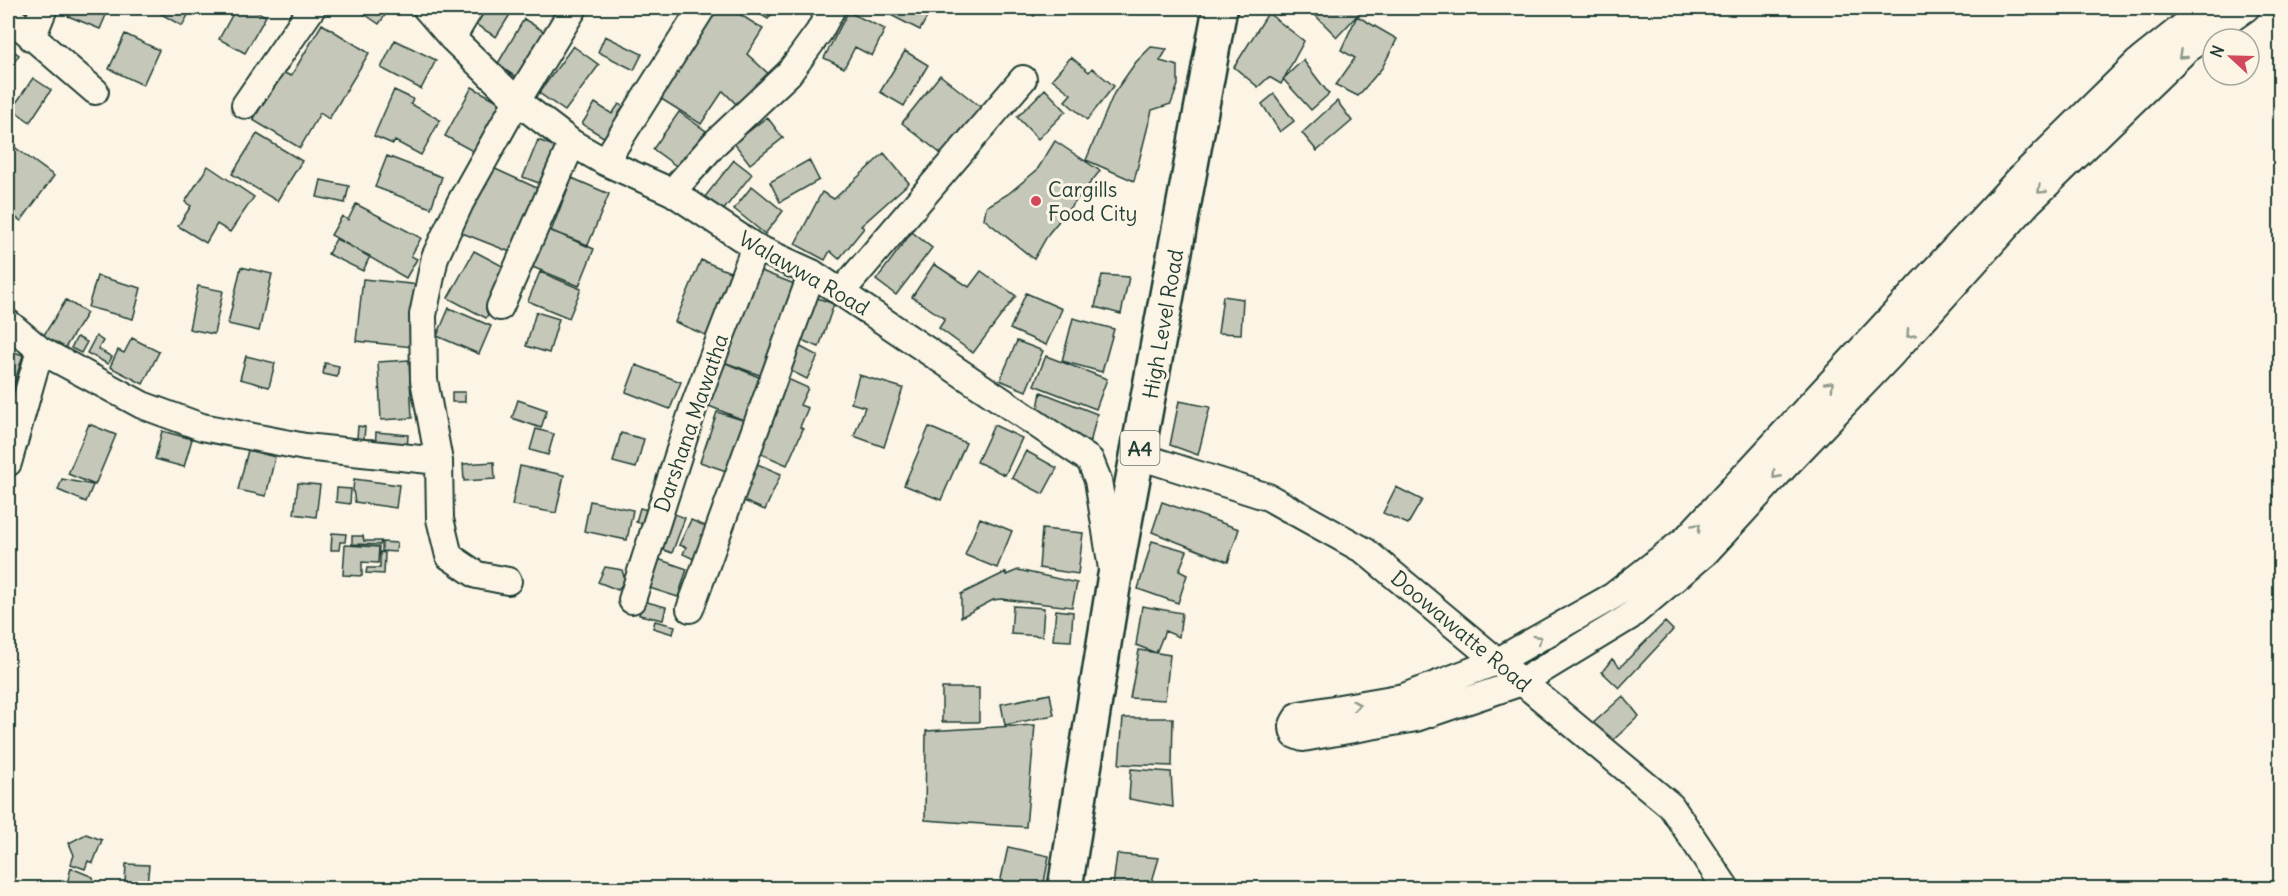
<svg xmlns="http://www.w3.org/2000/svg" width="2288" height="896" viewBox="0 0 2288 896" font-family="Delius,sans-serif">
  <rect width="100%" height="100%" fill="#fcf5e5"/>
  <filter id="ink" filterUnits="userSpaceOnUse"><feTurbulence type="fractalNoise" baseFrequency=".0167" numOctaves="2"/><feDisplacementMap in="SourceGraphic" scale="12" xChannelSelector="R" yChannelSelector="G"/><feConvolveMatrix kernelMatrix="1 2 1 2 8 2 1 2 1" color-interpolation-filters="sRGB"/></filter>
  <g filter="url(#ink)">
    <path fill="#c5c7b9" stroke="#1f3d34" stroke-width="1.5" d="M71 8H109L100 29 68 16Z
      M151 8H192L182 26Z
      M236 8H249L266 16 245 53 219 39Z
      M358 8H390L379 24 357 9Z
      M478 8H514L496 37 470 21Z
      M712 8H730L763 29 747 54 772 77 741 109 723 91 701 124 655 95Z
      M749 8H776L768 19Z
      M877 8H932L920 30Z
      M1026 8H1043L1034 16Z
      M1271 8H1288L1279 15Z
      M1318 8H1364L1337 37 1313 13Z
      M848 12 885 29 872 56 855 47 844 68 824 58Z
      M1268 13 1304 41 1281 84 1269 77 1258 87 1234 67Z
      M1357 16 1397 39 1382 68 1358 96 1336 85 1355 58 1341 50Z
      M524 19 548 34 521 80 497 65Z
      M322 24 369 53 329 119 320 113 300 148 253 120 282 72 291 76Z
      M125 34 159 50 143 85 109 69Z
      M605 36 642 54 634 70 598 52Z
      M395 40 436 60 421 89 381 68Z
      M573 46 599 65 565 111 539 93Z
      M8 47 19 55 8 71Z
      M1151 47 1167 49 1160 61 1178 66V85L1171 104 1152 110 1134 181 1086 160 1114 93 1136 62Z
      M905 51 928 65 904 106 880 92Z
      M1071 57 1089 72 1092 68 1114 86 1087 120 1065 101 1071 94 1052 79Z
      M1303 60 1329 94 1311 110 1283 79Z
      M940 75 983 109 945 157 902 123Z
      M33 78 51 90 30 122 12 109Z
      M472 87 507 106 480 155 445 136Z
      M1045 89 1066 111 1038 139 1017 117Z
      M394 90 413 99 411 104 440 120 421 155 395 141 393 144 374 136Z
      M1274 94 1294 121 1280 132 1262 104Z
      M1337 101 1352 121 1317 151 1302 133Z
      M595 103 612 114 619 104 629 111 610 141 582 124Z
      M679 112 706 131 679 168 653 149Z
      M767 117 783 138 750 164 734 143Z
      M257 134 302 161 277 201 232 174Z
      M538 140 559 148 544 185 523 177Z
      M1055 141 1100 171 1049 233 1034 259 984 219 986 207 1008 194 1037 170Z
      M9 143 54 176 21 221 8 212Z
      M884 153 909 183 861 226 864 228 839 259 830 251 825 260 795 244 822 192 834 199Z
      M387 156 442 177 431 208 375 187Z
      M734 160 752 174 718 217 700 203Z
      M809 160 819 180 780 202 770 182Z
      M208 166 254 197 230 232 217 224 206 243 178 226 191 206 185 202Z
      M493 168 537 188 513 253 457 231 475 186 484 189Z
      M572 178 609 194 588 245 551 231Z
      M321 180 349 186 345 203 317 197Z
      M752 186 783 211 765 234 734 209Z
      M356 204 421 238 411 256 417 259 406 278 331 235 342 216 348 220Z
      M545 228 594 249 579 286 530 266Z
      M912 232 932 248 896 295 876 280Z
      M336 239 370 256 363 271 328 254Z
      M474 251 512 271 486 318 448 298Z
      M701 260 737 275 710 337 675 322Z
      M934 264 969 287 981 271 1016 296 973 353 939 328 945 319 912 297Z
      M241 267 272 274 259 331 228 324Z
      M756 269 802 287 768 378 721 361Z
      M540 272 581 289 569 318 528 301Z
      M1102 275 1129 277 1121 314 1095 307Z
      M97 276 141 288 133 319 88 307Z
      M363 279 420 285 413 347 356 341Z
      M198 286 223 291 214 334 189 329Z
      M1026 293 1062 309 1046 345 1010 329Z
      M812 296 834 304 819 347 796 338Z
      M1223 296 1243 299 1241 334 1218 333Z
      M66 300 87 313 63 351 42 338Z
      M449 308 491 326 479 354 437 336Z
      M536 312 559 319 549 353 526 346Z
      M1073 318 1114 329 1102 372 1062 361Z
      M96 336 103 341 98 349 112 357 108 364 87 353Z
      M77 337 87 342 81 353 71 348Z
      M132 338 159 352 143 384 110 367 118 350 124 353Z
      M1017 341 1043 351 1026 391 1000 380Z
      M793 343 818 356 807 379 781 366Z
      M8 350 23 355 12 391 8 390Z
      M246 356 275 363 269 387 240 379Z
      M1046 356 1107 379 1096 409 1034 385Z
      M409 360 412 418 381 420 378 362Z
      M721 361 768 381 751 423 704 404Z
      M325 363 339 366 337 377 323 374Z
      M636 365 681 382 670 409 626 392Z
      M859 375 903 388 884 447 854 436 865 407 851 403Z
      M781 376 808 388 800 405 808 408 800 427 803 429 787 465 755 451 771 415 776 416 778 411 768 407Z
      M452 392H465V402H452Z
      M1041 392 1097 414 1090 444 1036 419Z
      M518 400 547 410 541 428 512 418Z
      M1179 401 1210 407 1198 455 1170 445Z
      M717 412 752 423 735 474 700 462Z
      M89 424 116 435 95 485 68 474Z
      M994 425 1022 438 1005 475 977 462Z
      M358 426 365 427 364 439H373L372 452 356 450Z
      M929 427 966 443 941 500 904 485Z
      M536 429 554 434 548 455 530 450Z
      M162 431 192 439 184 467 155 459Z
      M376 432 408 435 407 452 375 449Z
      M621 433 644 439 636 468 613 462Z
      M248 450 275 457 266 496 238 490Z
      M1026 451 1057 468 1043 494 1012 478Z
      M494 462 495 479 464 481 463 464Z
      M755 463 781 474 765 510 739 499Z
      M520 466 564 475 556 513 512 505Z
      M62 479 93 485 86 502 58 490Z
      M354 479 399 485 396 508 355 502 353 490Z
      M298 483 320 485 316 517 294 514Z
      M1396 487 1422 500 1408 524 1383 513Z
      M337 488 351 489 350 504 336 502Z
      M590 501 633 510 627 540 584 531Z
      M1162 502 1239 529 1228 562 1152 532Z
      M640 508 651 511 647 525 636 522Z
      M669 512 685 518 672 553 656 547Z
      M980 518 1012 531 997 568 965 555Z
      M691 520 712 529 698 561 683 554 686 547 679 545Z
      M1042 529 1083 533 1078 574 1039 568Z
      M332 533 346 534 345 542H340L339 550H331Z
      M352 536H363L364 541H381L380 545 352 544Z
      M1152 541 1187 551 1179 571 1187 575 1178 603 1138 589Z
      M382 542 397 543 396 552 382 551Z
      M345 545 379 547 378 563 362 562V576L343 575Z
      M380 552 385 553 384 574 366 573 367 568H380Z
      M652 557 687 569 678 597 643 586Z
      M605 567 622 570 625 580 618 590 598 582Z
      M1018 570 1077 583 1072 607 1001 599 993 600 961 617V594L1006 572V575Z
      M643 601 666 607 663 620 639 615Z
      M1013 606 1044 608 1042 636 1011 634Z
      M1142 606 1182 613 1179 637 1165 631 1156 653 1136 645Z
      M1056 610 1073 612 1071 641 1053 640Z
      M655 621 675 626 673 634 653 628Z
      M1665 622 1673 630 1619 688 1602 672 1612 659 1620 667Z
      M1139 650 1170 655 1165 700 1130 698Z
      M942 688H979V722H942Z
      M1050 694 1054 715 1005 725 1001 704Z
      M1623 696 1639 716 1607 746 1590 726Z
      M1123 718H1173L1172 766 1119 764Z
      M1035 725 1026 827 925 820 926 731Z
      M1131 769 1171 772 1173 807 1129 799Z
      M86 834 102 840 93 863 88 861 85 869 71 864 74 855 69 843Z
      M1008 847 1049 856 1043 888H999Z
      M1117 854 1159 858 1150 888H1124L1113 886Z
      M126 864 149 865 147 885 125 883Z
      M71 868 93 877 95 885 92 888H66Z"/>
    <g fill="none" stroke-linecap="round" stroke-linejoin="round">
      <defs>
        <path id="minor" d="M426 8 452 38 517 101 572 143 605 162 672 192 755 247 812 273 1090 460 1098 480 1112 569
          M2206 8 2137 63 2019 179 1686 539 1613 596 1498 661 1404 697 1299 715C1293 723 1291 726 1295 735L1303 738 1416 718 1522 682 1629 617 1705 553 1786 465 1890 356 2028 203 2185 51 2246 8
          M8 16 95 91
          M32 38 44 8
          M452 38 470 8
          M245 105 312 8
          M605 162 702 8
          M672 192 715 143 789 73 819 32 832 8
          M842 291 1023 79
          M500 307 572 143
          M8 323 40 350 142 405 202 427 305 447 439 461
          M1139 456 1268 497 1365 551 1671 806 1726 888
          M8 463 40 350
          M508 581 477 575 449 556 440 519 439 461 424 380 423 315 435 257 460 203 517 101 574 8
          M632 600 693 409 755 247
          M690 609 812 273"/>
        <path id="highway" d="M1065 888 1114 581 1220 8"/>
      </defs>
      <use href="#minor" stroke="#1f3d34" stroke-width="30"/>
      <use href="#highway" stroke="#1f3d34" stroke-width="38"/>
      <use href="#minor" stroke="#fcf5e5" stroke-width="26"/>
      <use href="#highway" stroke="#fcf5e5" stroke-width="33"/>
    </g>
    <defs><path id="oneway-chevron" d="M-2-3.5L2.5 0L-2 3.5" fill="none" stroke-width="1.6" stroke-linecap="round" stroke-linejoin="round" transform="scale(1.5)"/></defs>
    <g stroke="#8e998c">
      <use href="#oneway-chevron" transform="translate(2182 55) rotate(138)"/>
      <use href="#oneway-chevron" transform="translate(2041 190) rotate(136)"/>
      <use href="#oneway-chevron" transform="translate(1910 334) rotate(132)"/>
      <use href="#oneway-chevron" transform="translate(1830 385) rotate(-47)"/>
      <use href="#oneway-chevron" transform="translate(1776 475) rotate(132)"/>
      <use href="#oneway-chevron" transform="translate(1697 527) rotate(-47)"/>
      <use href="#oneway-chevron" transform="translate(1538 639) rotate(-30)"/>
      <use href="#oneway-chevron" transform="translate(1356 705) rotate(-10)"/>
    </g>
  </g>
  <circle fill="#d1495b" stroke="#fcf5e5" stroke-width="2" cx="1036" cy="201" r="6"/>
  <g text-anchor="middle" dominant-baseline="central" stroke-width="6" stroke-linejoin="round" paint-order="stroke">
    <rect fill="#fcf5e5" stroke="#617469" stroke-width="1.5" x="1120.5" y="431" width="39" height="34" rx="4.5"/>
    <g font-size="20" font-weight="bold" fill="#1f3d34">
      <text x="1140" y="448">A4</text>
    </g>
    <g font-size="21" fill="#1f3d34" stroke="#fcf5e5" text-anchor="start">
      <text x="1048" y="189">Cargills<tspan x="1048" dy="24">Food City</tspan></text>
    </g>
    <g font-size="21" fill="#1f3d34" stroke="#fcf5e5">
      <text transform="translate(804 273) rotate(30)">Walawwa Road</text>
      <text transform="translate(1163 324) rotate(-80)">High Level Road</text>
      <text transform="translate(691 423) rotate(-71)">Darshana Mawatha</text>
      <text transform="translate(1461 631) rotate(40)">Doowawatte Road</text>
    </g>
  </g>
  <rect width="2288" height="896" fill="none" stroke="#fcf5e5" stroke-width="30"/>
  <rect x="15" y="15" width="2258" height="866" fill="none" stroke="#1f3d34" stroke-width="2" filter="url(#ink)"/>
  <g transform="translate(2231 57) rotate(292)"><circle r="28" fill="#fcf5e5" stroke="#a4ab9e" stroke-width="1.5"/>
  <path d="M0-4.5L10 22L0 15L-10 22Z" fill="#d1495b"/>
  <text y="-9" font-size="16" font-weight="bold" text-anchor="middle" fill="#1f3d34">N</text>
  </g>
</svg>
